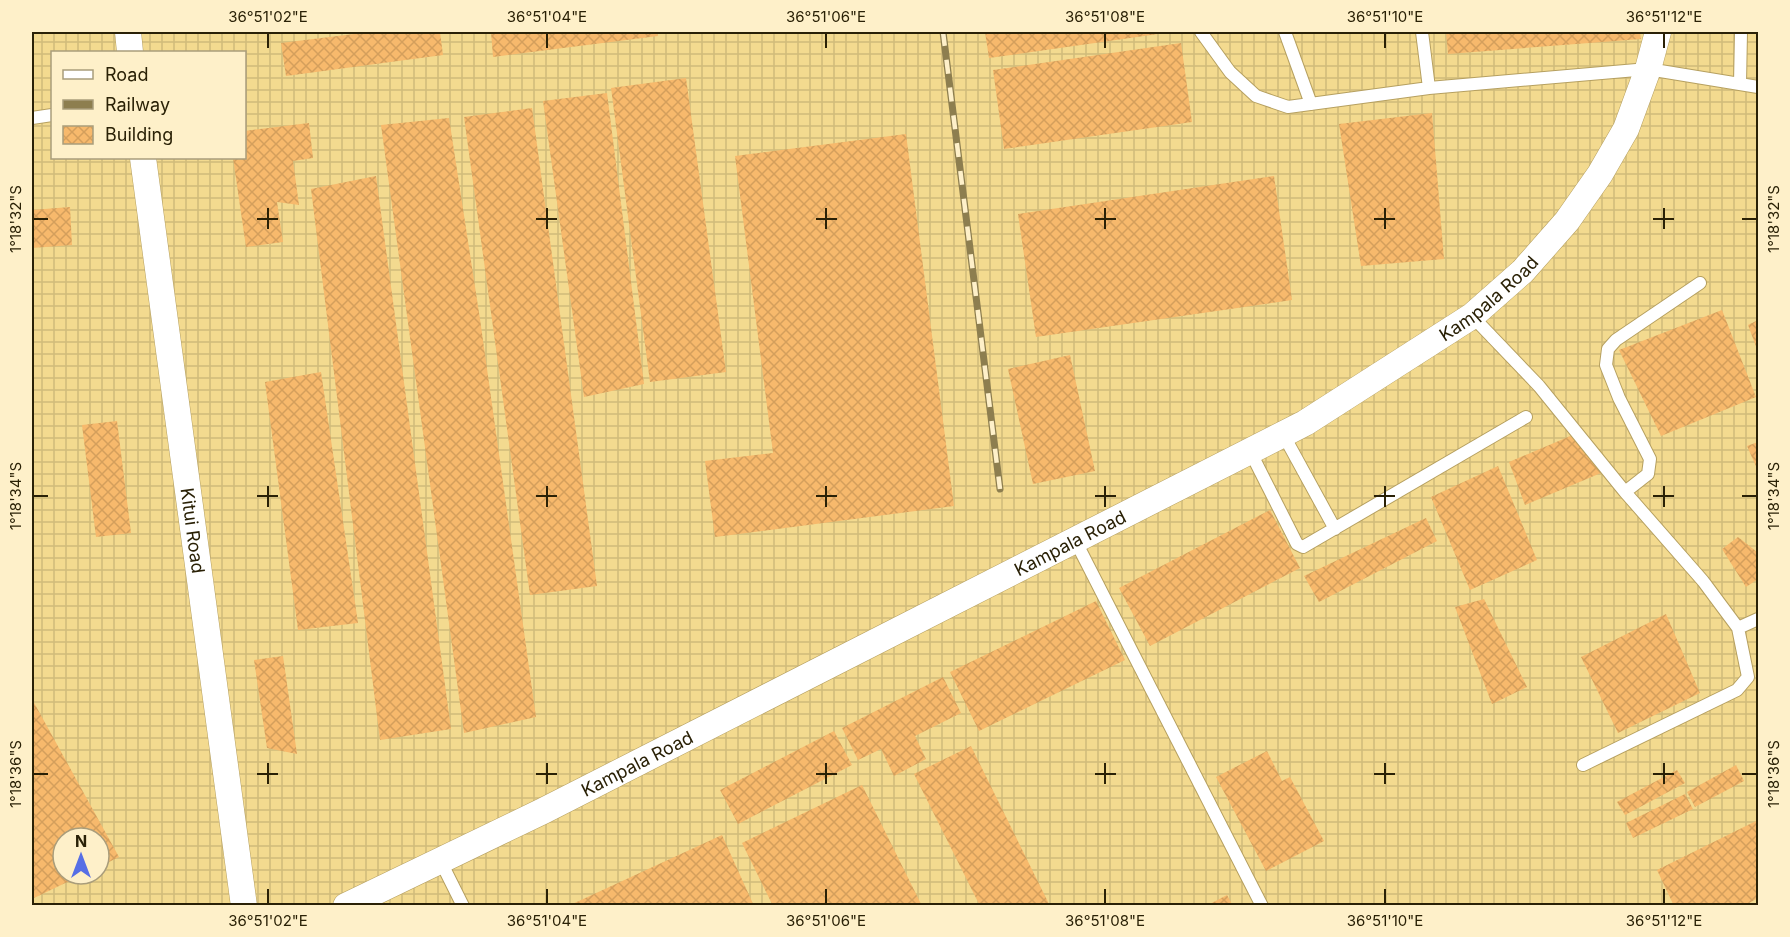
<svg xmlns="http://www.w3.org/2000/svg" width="1790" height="937" viewBox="0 0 1790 937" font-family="Inter,sans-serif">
  <defs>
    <pattern id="industrial-grid" width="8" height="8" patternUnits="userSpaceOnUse" patternTransform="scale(1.5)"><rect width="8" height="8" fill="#f3da8f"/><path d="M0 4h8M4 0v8" fill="none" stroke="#d0bb7a"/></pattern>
    <pattern id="building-cross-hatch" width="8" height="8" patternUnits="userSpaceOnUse" patternTransform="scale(1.5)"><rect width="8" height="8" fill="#f7b96c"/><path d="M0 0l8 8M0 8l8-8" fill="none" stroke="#d49f5c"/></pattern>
  </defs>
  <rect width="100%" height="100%" fill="#f9e29f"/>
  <path fill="url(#industrial-grid)" fill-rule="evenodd" d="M32 32H1758V905H32ZM52 52H244V158H52ZM63 838H99V874H63Z"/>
  <path fill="url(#building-cross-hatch)" d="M370 32H440L443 55 286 76 281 43Z
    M491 32H657L658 36 493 57Z
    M985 32H1165V33L989 58Z
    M1446 32H1640L1641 39 1448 54Z
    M1181 43 1192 122 1004 149 993 70Z
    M686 78 726 372 650 382 611 88Z
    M607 93 644 384 584 397 543 101Z
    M532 108 597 586 530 595 464 117Z
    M1432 113 1444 259 1361 266 1339 124Z
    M449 118 480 319 536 717 464 733 381 125Z
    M309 123 313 158 293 161 299 205 277 202 283 242 246 247 233 158H244V131Z
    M906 134 954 506 715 537 705 461 773 453 735 156Z
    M376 176 451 729 380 740 311 189Z
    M1274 176 1292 300 1036 337 1018 214Z
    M70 207 72 245 32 248V210Z
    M1722 310 1756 397 1661 436 1619 350Z
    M1758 320V352L1748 325Z
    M1070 355 1095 471 1033 484 1008 369Z
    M321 372 358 623 298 630 265 382Z
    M117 421 131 533 96 537 82 425Z
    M1575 434 1601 473 1525 505 1509 462Z
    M1758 442V471L1747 446Z
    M1498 466 1537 560 1470 590 1431 497Z
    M1270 510 1300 568 1150 646 1119 588Z
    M1426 518 1437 541 1319 602 1304 576Z
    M1738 537 1757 552 1758 551V579L1746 587 1722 549Z
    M1484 599 1527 687 1492 704 1455 607Z
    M1096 601 1125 660 979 731 950 672Z
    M1666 614 1700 693 1618 733 1581 657Z
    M283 656 297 754 267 748 254 660Z
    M943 677 961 713 915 736 926 759 894 776 881 749 858 760 842 728Z
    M32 699 119 857 99 867V838H63V874H84L32 899Z
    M834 731 852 765 738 824 720 790Z
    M971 746 1050 906H980L914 774Z
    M1267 751 1282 781 1290 777 1324 841 1266 871 1216 777Z
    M1736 765 1744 781 1695 807 1687 792Z
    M1677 770 1685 783 1625 815 1617 802Z
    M862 785 922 906H773L742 843Z
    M1685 794 1693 809 1633 838 1626 823Z
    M1758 820V898L1744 906H1674L1657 870Z
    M722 835 754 906H568Z
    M1227 895 1233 906H1206Z"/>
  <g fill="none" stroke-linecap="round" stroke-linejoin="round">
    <defs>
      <path id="service" d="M1201 32 1230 72 1256 96 1288 107 1429 88 1648 69 1758 87
        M1285 32 1311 104
        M1422 32 1429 88
        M1740 84 1741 32
        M32 118 52 115
        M1472 316 1539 386 1625 492 1703 581 1738 628 1748 677 1737 690 1583 765
        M1283 434 1335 529
        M1250 451 1297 544 1303 547 1526 417
        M1625 492 1648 474 1650 459 1619 398 1606 365 1608 349 1616 340 1700 283
        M1075 540 1262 906
        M1738 628 1758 619
        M440 860 463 906"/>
      <g id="minor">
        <path d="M128 32 130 52"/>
        <path id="s1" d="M143 158 244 906"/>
        <path id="s2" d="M346 906 543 811 1305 423 1472 316 1523 271 1567 221 1600 174 1626 129 1648 69 1658 32"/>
      </g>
    </defs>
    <use href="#service" stroke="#b6a060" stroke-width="14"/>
    <use href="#minor" stroke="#b6a060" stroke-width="27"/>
    <use href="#service" stroke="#fff" stroke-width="12"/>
    <use href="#minor" stroke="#fff" stroke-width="26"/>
    <defs>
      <path id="rail" d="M943 32 1000 489"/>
    </defs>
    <use href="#rail" stroke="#8d7e4f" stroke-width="7"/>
    <use href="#rail" stroke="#fef0c9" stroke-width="4.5" stroke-dasharray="14" stroke-linecap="butt"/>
  </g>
  <path fill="none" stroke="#2a2106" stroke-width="2" d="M268 33V48M547 33V48M826 33V48M1105 33V48M1385 33V48M1664 33V48M268 208V229M547 208V229M826 208V229M1105 208V229M1385 208V229M1664 208V229M33 219H48M257 219H278M536 219H557M816 219H837M1095 219H1116M1374 219H1395M1653 219H1674M1742 219H1757M268 486V507M547 486V507M826 486V507M1105 486V507M1385 486V507M1664 486V507M33 496H48M257 496H278M536 496H557M816 496H837M1095 496H1116M1374 496H1395M1653 496H1674M1742 496H1757M268 763V784M547 763V784M826 763V784M1105 763V784M1385 763V784M1664 763V784M33 774H48M257 774H278M536 774H557M816 774H837M1095 774H1116M1374 774H1395M1653 774H1674M1742 774H1757M268 889V904M547 889V904M826 889V904M1105 889V904M1385 889V904M1664 889V904"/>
  <g text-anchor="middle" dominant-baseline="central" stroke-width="4.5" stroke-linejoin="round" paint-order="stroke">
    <g font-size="18" fill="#2a2106" stroke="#fef0c9">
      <text stroke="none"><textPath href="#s2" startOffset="1296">Kampala Road</textPath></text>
      <text stroke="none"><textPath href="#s1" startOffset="376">Kitui Road</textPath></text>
      <text stroke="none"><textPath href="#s2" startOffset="810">Kampala Road</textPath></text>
      <text stroke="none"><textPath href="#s2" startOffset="324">Kampala Road</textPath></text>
    </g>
  </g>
  <rect width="1790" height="937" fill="none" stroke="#fef0c9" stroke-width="66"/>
  <rect x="51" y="51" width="195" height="108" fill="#fef0c9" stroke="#a99d7b" stroke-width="1.5"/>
  <rect x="63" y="70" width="30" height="9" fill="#ffffff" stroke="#a99d7b" stroke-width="1.5"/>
  <text x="105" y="81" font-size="18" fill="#2a2106">Road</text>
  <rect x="63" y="100" width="30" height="9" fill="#8d7e4f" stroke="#a99d7b" stroke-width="1.5"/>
  <text x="105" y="111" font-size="18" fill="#2a2106">Railway</text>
  <rect x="63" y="126" width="30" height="18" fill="url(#building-cross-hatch)" stroke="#a99d7b" stroke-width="1.5"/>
  <text x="105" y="141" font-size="18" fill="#2a2106">Building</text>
  <g transform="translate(81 856)"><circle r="28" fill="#fef0c9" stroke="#a99d7b" stroke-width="1.5"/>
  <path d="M0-4.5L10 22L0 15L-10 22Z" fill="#576fe5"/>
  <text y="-9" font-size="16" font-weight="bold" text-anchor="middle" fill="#2a2106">N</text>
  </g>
  <rect x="33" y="33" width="1724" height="871" fill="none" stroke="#2a2106" stroke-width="2"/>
  <g font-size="15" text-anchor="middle" fill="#2a2106">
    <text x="268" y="22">36°51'02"E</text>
    <text x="547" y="22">36°51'04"E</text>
    <text x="826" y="22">36°51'06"E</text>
    <text x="1105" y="22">36°51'08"E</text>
    <text x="1385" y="22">36°51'10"E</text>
    <text x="1664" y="22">36°51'12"E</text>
    <text transform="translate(16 219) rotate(-90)" y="5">1°18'32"S</text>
    <text transform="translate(1774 219) rotate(-90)" y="5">1°18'32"S</text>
    <text transform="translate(16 496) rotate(-90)" y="5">1°18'34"S</text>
    <text transform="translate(1774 496) rotate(-90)" y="5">1°18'34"S</text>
    <text transform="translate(16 774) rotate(-90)" y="5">1°18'36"S</text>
    <text transform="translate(1774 774) rotate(-90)" y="5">1°18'36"S</text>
    <text x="268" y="926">36°51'02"E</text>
    <text x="547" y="926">36°51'04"E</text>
    <text x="826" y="926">36°51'06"E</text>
    <text x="1105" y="926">36°51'08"E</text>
    <text x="1385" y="926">36°51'10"E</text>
    <text x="1664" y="926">36°51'12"E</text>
  </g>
</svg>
